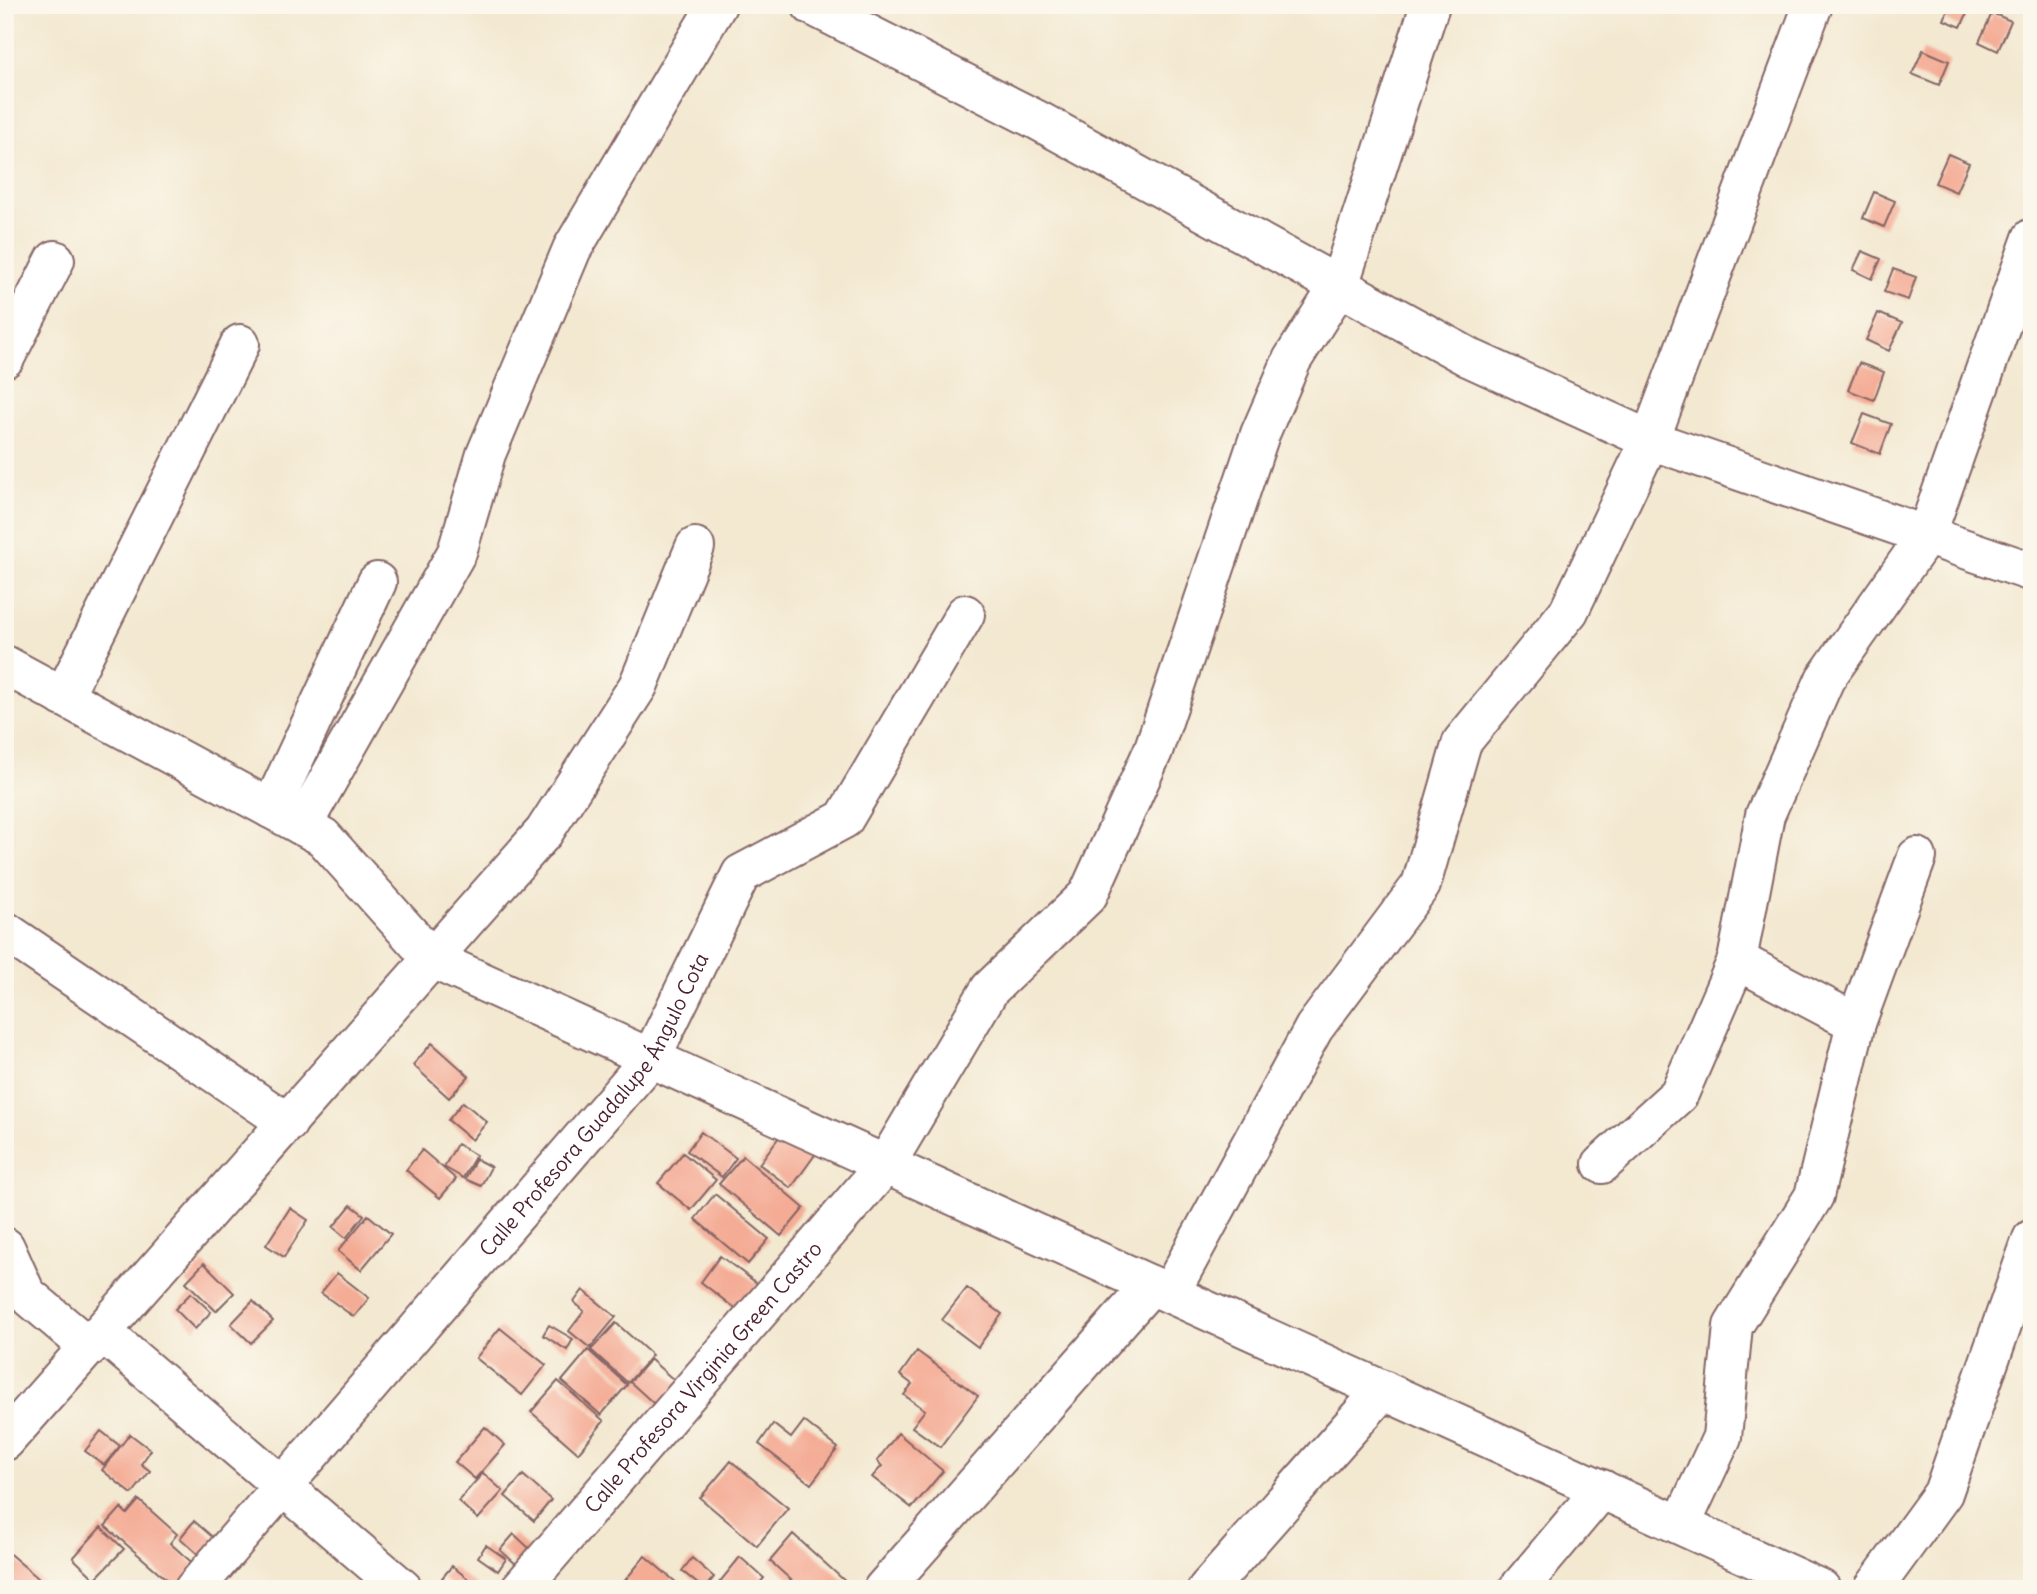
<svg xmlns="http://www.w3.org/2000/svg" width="2037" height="1594" viewBox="0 0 2037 1594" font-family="Delius,sans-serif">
  <rect width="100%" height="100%" fill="#fbf7ec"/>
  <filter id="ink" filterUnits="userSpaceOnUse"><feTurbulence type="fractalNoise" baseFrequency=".0143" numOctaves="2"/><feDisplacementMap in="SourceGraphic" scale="14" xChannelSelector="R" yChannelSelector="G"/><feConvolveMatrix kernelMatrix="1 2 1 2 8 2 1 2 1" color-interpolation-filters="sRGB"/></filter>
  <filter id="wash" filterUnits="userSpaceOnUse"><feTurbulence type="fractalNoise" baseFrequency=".00686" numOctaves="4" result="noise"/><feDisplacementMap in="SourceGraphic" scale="28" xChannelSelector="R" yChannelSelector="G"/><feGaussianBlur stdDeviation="1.57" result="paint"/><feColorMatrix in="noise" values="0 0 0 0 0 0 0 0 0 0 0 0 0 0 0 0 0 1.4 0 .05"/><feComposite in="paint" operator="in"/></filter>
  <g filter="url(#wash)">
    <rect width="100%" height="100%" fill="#f3e8d0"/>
    <g id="blocks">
      <path fill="#f4ac95" d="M1950 5H1971L1961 27 1944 20Z
        M1992 13 2011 21 1998 51 1979 42Z
        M1923 50 1949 61 1939 85 1912 74Z
        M1948 154 1969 163 1956 192 1935 183Z
        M1874 192 1895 201 1884 227 1863 218Z
        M1862 251 1881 259 1872 279 1853 270Z
        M1893 269 1916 277 1908 300 1884 292Z
        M1878 313 1902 323 1889 351 1866 340Z
        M1859 363 1884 372 1874 400 1848 390Z
        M1864 414 1891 424 1880 454 1852 443Z
        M432 1043 469 1076 449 1098 413 1065Z
        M463 1102 487 1122 472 1140 448 1120Z
        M791 1121 822 1145 791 1188 759 1164Z
        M701 1132 736 1158 722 1177 687 1151Z
        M457 1144 476 1155 463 1178 444 1167Z
        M422 1150 456 1179 440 1198 406 1170Z
        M683 1153 716 1180 691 1210 658 1183Z
        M743 1156 804 1208 781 1236 719 1184Z
        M476 1159 491 1167 481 1186 465 1179Z
        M715 1194 769 1239 748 1264 695 1219Z
        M351 1205 364 1215 346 1238 333 1227Z
        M290 1208 308 1220 284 1257 266 1245Z
        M368 1215 391 1234 361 1270 338 1251Z
        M720 1256 758 1284 738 1311 701 1282Z
        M204 1263 234 1293 216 1311 186 1282Z
        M337 1273 369 1298 354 1317 321 1293Z
        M967 1288 1002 1314 978 1347 942 1320Z
        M583 1290 616 1317 590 1348 569 1331 584 1311 574 1302Z
        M191 1293 211 1312 195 1329 175 1309Z
        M253 1301 273 1321 251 1343 231 1324Z
        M616 1323 652 1355 628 1383 591 1350Z
        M549 1325 573 1339 567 1350 543 1335Z
        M500 1328 546 1365 522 1395 476 1358Z
        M588 1350 627 1385 601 1415 562 1381Z
        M917 1351 978 1396 940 1447 912 1427 925 1410 904 1395 912 1384 900 1375Z
        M650 1359 683 1388 662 1411 630 1382Z
        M558 1381 604 1421 578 1453 531 1412Z
        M804 1421 838 1448 811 1484 759 1444 773 1424 791 1438Z
        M485 1427 505 1445 475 1479 455 1462Z
        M101 1431 120 1446 104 1465 85 1451Z
        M898 1433 943 1471 912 1508 872 1477 882 1466 877 1461Z
        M130 1434 151 1450 141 1464 150 1471 132 1494 102 1470Z
        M731 1461 788 1508 757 1546 700 1498Z
        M483 1473 503 1491 478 1519 458 1501Z
        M523 1475 551 1500 534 1521 505 1496Z
        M139 1500 177 1534 170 1543 197 1567 178 1589 105 1526 121 1508 127 1514Z
        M194 1521 216 1540 201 1557 180 1538Z
        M101 1527 124 1549 95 1579 73 1558Z
        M514 1534 530 1549 517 1565 500 1550Z
        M793 1534 847 1583 842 1589H801L770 1561Z
        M486 1545 506 1559 498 1571 478 1557Z
        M5 1550 51 1589H8L5 1587Z
        M645 1556 684 1589H618Z
        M740 1557 764 1578 755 1589H714Z
        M692 1558 714 1577 704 1589 682 1571Z
        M452 1566 481 1589H455L442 1578Z"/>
    </g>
  </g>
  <g filter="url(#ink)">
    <use href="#blocks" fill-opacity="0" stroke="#856565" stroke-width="2"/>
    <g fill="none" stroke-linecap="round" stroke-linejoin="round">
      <defs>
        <g id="minor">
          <path d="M811 5 1039 121 1470 358 1650 440 2032 572"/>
          <path d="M5 358 55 260"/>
          <path d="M5 665 323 837 432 959 1821 1589"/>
          <path d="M63 697 240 344"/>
          <path d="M271 809 377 582"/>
          <path d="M302 826 457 552 486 454 572 249 717 5"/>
          <path d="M5 931 288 1123"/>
          <path d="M1737 960 1856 1023"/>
          <path d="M1602 1164 1679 1094 1737 960 1765 815 1825 679 1926 536 2032 238"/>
          <path d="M5 1247 26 1294 89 1347"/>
          <path d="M1170 1293 1314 1028 1421 885 1462 742 1569 611 1650 440 1813 5"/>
          <path d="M102 1332 403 1589"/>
          <path d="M5 1441 544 832 638 686 695 547"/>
          <path d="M1681 1525 1722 1437 1733 1326 1814 1196 1856 1023 1917 857"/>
          <path id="s1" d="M194 1589 651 1058 741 874 844 819 965 614"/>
          <path id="s2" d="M520 1589 886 1164 990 989 1088 895 1153 751 1260 434 1292 360 1339 286 1430 5"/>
          <path d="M883 1589 1151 1285"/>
          <path d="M1207 1589 1383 1390"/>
          <path d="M1518 1589 1602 1489"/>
          <path d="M1873 1589 1943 1493 2032 1239"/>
        </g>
      </defs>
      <use href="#minor" stroke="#856565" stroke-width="42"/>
      <use href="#minor" stroke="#fff" stroke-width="38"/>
    </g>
  </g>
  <g text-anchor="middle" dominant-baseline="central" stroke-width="5" stroke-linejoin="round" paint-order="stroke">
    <g font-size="21" fill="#4a1f2b" stroke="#fbf7ec">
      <text stroke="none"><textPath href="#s1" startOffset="630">Calle Profesora Guadalupe Ángulo Cota</textPath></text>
      <text stroke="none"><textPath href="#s2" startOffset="280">Calle Profesora Virginia Green Castro</textPath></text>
    </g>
  </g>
  <rect width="2037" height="1594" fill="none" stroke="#fbf7ec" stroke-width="28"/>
</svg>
